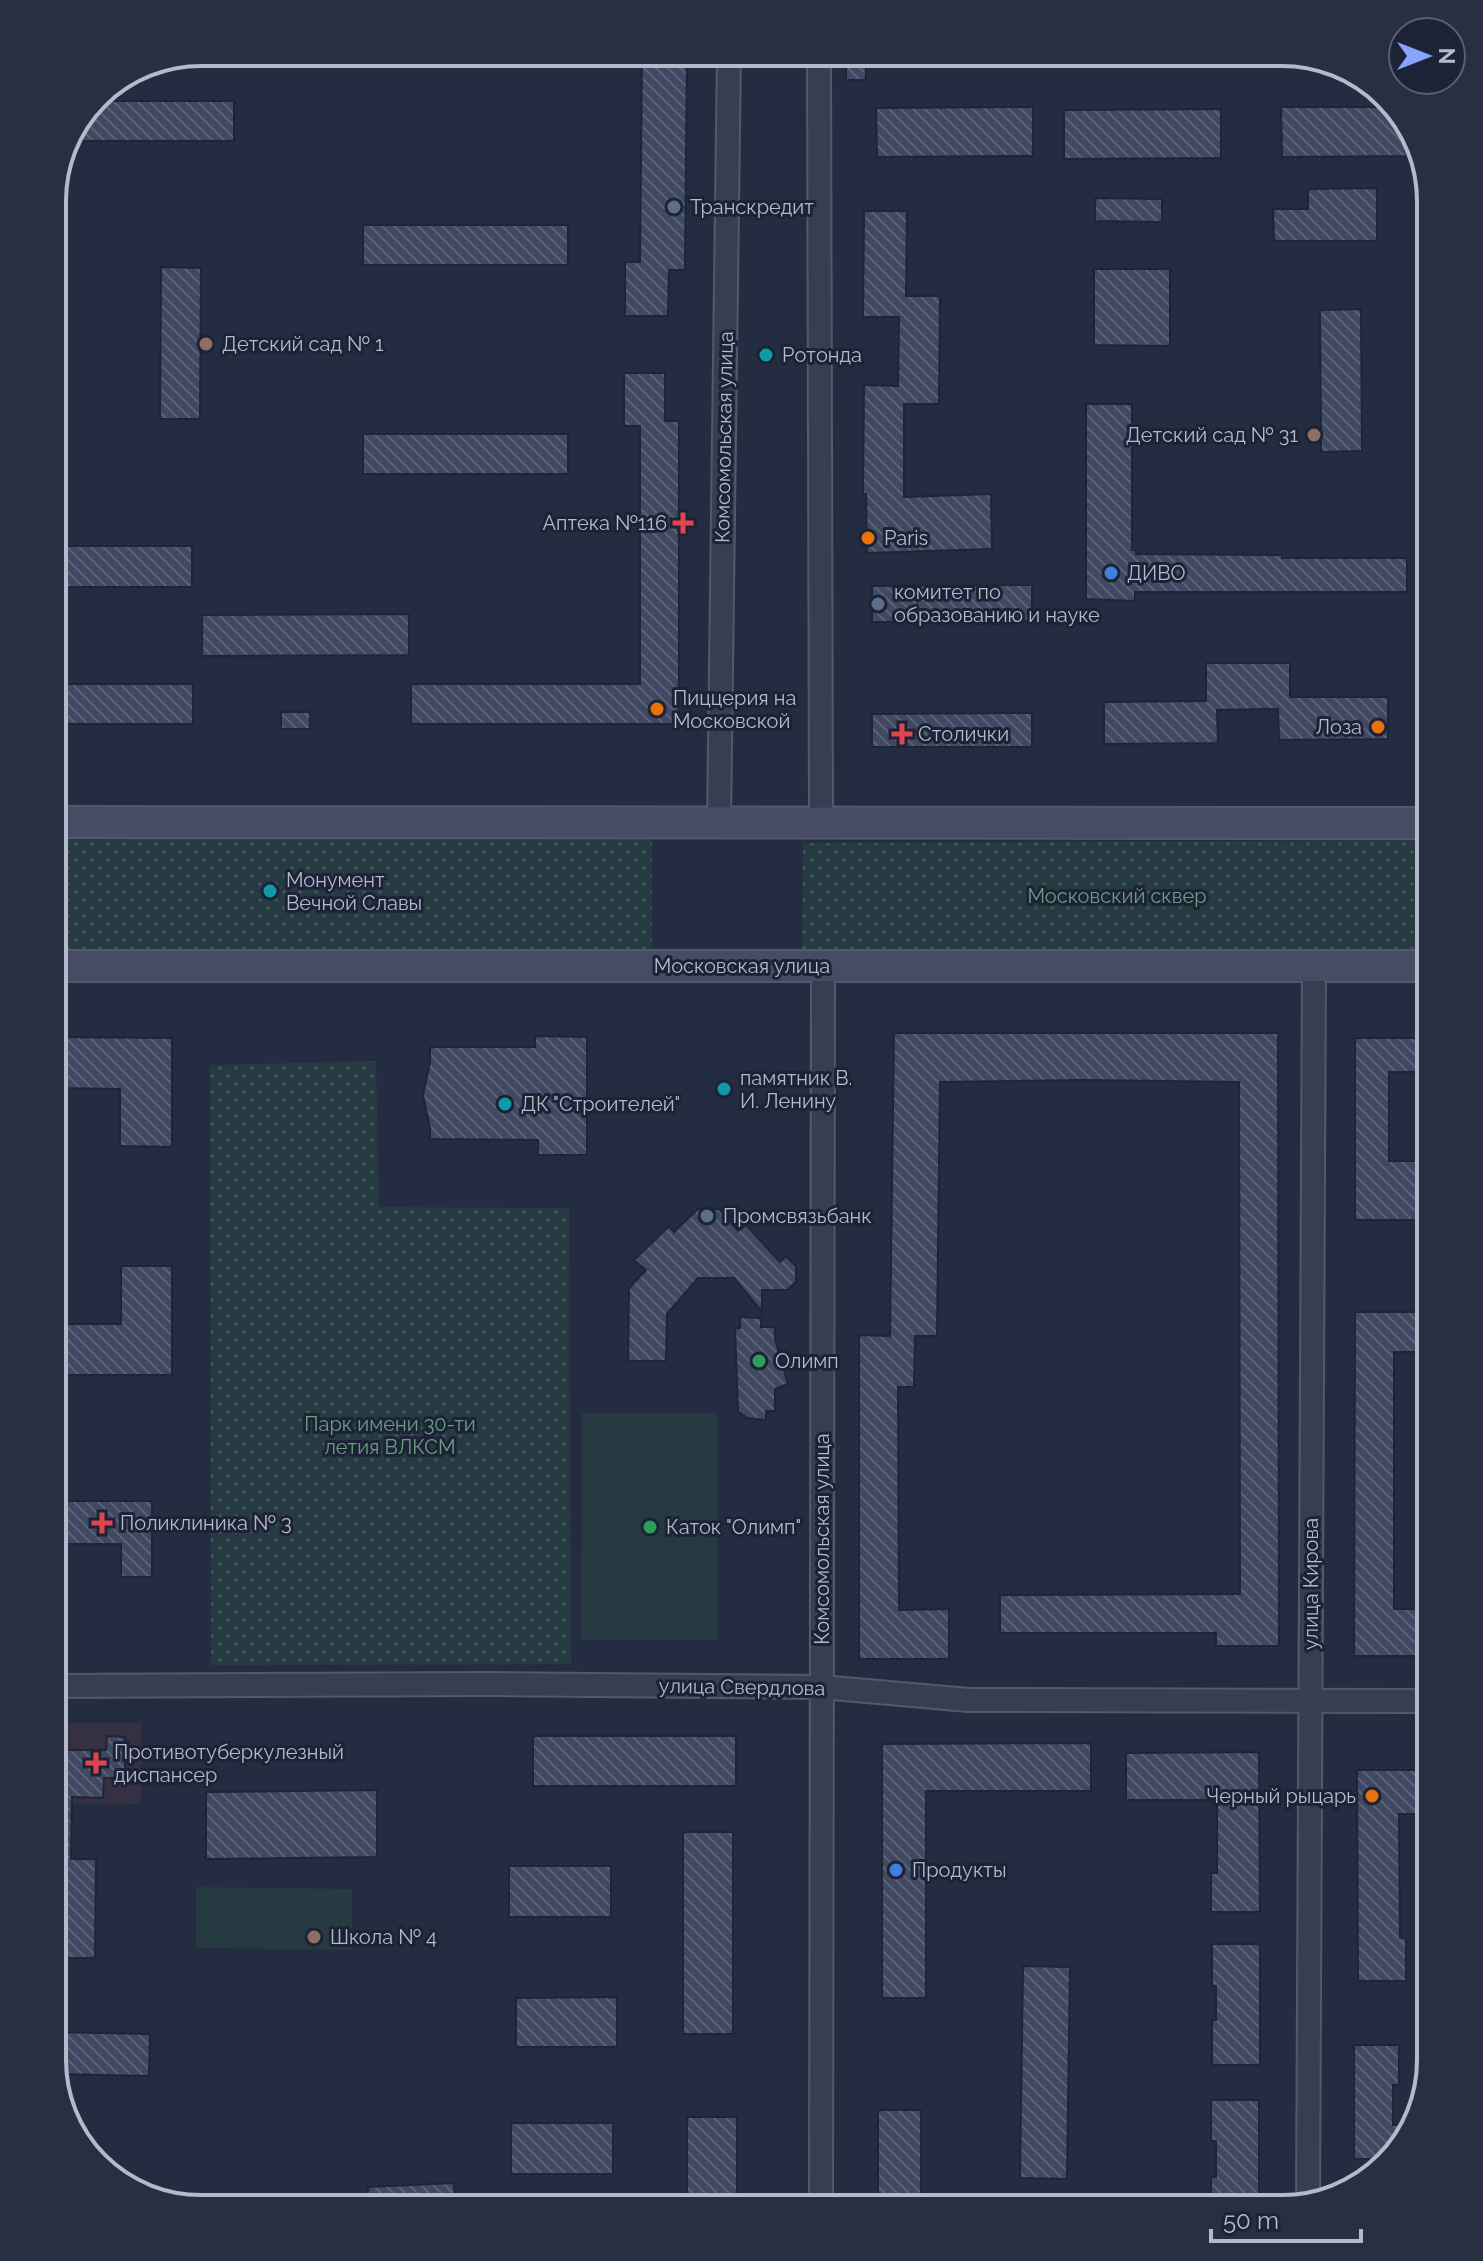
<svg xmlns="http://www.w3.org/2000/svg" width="1483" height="2261" viewBox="0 0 1483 2261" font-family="Raleway,sans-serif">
  <defs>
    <pattern id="grass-dots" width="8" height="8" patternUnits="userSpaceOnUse" patternTransform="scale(2)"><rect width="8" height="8" fill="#263a42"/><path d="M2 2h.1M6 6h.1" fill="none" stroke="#43545c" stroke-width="1.8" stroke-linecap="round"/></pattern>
    <pattern id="building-back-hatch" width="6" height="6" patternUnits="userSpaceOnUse" patternTransform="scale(2)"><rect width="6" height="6" fill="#404862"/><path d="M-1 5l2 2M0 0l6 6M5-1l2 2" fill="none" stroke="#596077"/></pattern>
  </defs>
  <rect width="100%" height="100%" fill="#242c41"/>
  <path fill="#363142" d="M52 1723H141V1804L52 1803Z"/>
  <path fill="url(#grass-dots)" d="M52 838 652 839V952L52 954Z
    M1431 840V951L802 950 803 843Z
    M376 1061 379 1207 569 1208 571 1664 211 1665 210 1065Z"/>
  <path fill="#263a42" d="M582 1413H718L717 1640H581Z
    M196 1887 352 1889V1950L196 1948Z"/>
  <path fill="url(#building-back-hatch)" stroke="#1f2538" stroke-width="2" d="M642 52H687L685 270H669L668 316H625V262H640Z
    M846 52H865L866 80H846Z
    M93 101H234V141H75Z
    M1033 107V156L877 157 876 108Z
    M1281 107H1392L1411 127 1419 156 1282 157Z
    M1221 109V158L1064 159V110Z
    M1377 188V241H1274L1273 209H1308V189Z
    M1095 198 1162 199V222L1095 221Z
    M864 211H907L906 296H940L939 404H904V497L991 494 992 549 867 553 866 494H863L864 385 898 386 899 317H863Z
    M363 225H568V265H363Z
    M161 267 201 268 200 419H160Z
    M1094 269H1170V346L1094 345Z
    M1361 309 1362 451 1321 452 1320 310Z
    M624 373H665V421H679V724H411V684H640V426H624Z
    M1086 404H1132V550H1136V554L1282 555V558H1407V592H1135V601L1086 599Z
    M363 434H568V474H363Z
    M52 546H192V587H52Z
    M1032 585V621L872 622V586Z
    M409 614V655L202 656V615Z
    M1206 663H1290V697H1388V739L1279 740 1278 709 1217 710 1218 743 1104 744V702L1206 701Z
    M52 684H193V724H52Z
    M281 712H310V729H281Z
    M1032 713V747H872V714Z
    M894 1033H1278L1279 1646H1216V1633H1000V1595L1240 1594 1239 1082 1083 1080 940 1082 937 1336H915L914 1387H898L899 1610 949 1609V1659H859V1335L890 1336Z
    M535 1036 587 1037V1155H538V1140L430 1139V1128L423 1095 430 1062V1047H535Z
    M52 1037 172 1038V1147L120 1146V1089L52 1088Z
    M1355 1038H1431V1072H1389V1161H1431V1220H1355Z
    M698 1209H719L738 1231 746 1225 780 1262 786 1256 796 1266V1282L787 1290H762V1312L734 1278H698L667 1314 666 1361H628L629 1288 646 1270 634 1260 669 1226 674 1232Z
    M121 1266H172V1375H52V1324H121Z
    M1355 1312H1425V1352H1394V1609H1423V1656H1354Z
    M740 1317 761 1318V1327H775V1339L788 1384 775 1389V1411H766V1420L747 1418 738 1411 735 1328H740Z
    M52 1501H152V1577H121V1544H67V1576H52Z
    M107 1736 125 1737V1778H104L103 1798 72 1797 71 1859H96L95 1958H52V1750H106Z
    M533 1736H736V1786H533Z
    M1091 1743V1791H926V1998H882V1744Z
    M1259 1752 1260 1912H1211V1873H1217V1800H1126V1753Z
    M1357 1770H1431V1814H1399L1400 1938H1406V1981H1358Z
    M377 1790V1857L206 1859V1792Z
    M683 1832H733V2034H683Z
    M509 1866H611V1917H509Z
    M1212 1944H1260V2065H1212V2020H1216V1986H1212Z
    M1023 1966 1070 1967 1067 2179 1020 2178Z
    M617 1997V2047H516V1998Z
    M52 2032 150 2034 149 2076 56 2074 52 2060Z
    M1354 2045H1399V2085H1393V2125H1399V2147L1386 2159H1354Z
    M1211 2100H1259V2209H1211V2177H1216V2141H1211Z
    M878 2110H921V2209H878Z
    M687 2117H737V2209H687Z
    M511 2123H613V2174H511Z
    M454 2183 455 2209H369L368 2187Z"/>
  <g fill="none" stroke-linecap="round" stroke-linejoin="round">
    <defs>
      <path id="minor" d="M819 52 821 823
        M719 823 729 52
        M1430 823 1429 256 1431 250
        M52 1686 493 1684 822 1687 968 1700 1431 1701
        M1308 2202 1314 966
        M821 2209 823 966"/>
      <path id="secondary" d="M52 822 1431 823
        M52 966H1431"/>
    </defs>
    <use href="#minor" stroke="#53596b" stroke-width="26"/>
    <use href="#secondary" stroke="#53596b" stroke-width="34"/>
    <use href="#minor" stroke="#383e51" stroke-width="22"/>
    <use href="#secondary" stroke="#464c64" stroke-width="30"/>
  </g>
  <g fill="#5c6f8a" stroke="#1d2336" stroke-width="3">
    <circle cx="674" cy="207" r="8"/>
    <circle cx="878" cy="604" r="8"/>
    <circle cx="707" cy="1216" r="8"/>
  </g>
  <g fill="#8d6e63" stroke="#1d2336" stroke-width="3">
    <circle cx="206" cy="344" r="8"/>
    <circle cx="1314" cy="435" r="8"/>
    <circle cx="314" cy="1937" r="8"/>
  </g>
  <g fill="#0f9aa8" stroke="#1d2336" stroke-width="3">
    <circle cx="766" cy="355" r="8"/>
    <circle cx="270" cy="891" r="8"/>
    <circle cx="724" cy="1089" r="8"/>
    <circle cx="505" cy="1104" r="8"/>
  </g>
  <g fill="#e0444e" stroke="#1d2336" stroke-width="3">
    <path d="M679 511h8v8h8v8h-8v8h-8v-8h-8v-8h8z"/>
    <path d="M898 722h8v8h8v8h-8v8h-8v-8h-8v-8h8z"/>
    <path d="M98 1511h8v8h8v8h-8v8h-8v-8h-8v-8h8z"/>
    <path d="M92 1751h8v8h8v8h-8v8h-8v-8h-8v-8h8z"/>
  </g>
  <g fill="#e8710a" stroke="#1d2336" stroke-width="3">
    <circle cx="868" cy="538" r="8"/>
    <circle cx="657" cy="709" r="8"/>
    <circle cx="1378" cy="727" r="8"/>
    <circle cx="1372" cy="1796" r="8"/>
  </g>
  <g fill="#3f7fe0" stroke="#1d2336" stroke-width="3">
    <circle cx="1111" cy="573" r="8"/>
    <circle cx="896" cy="1870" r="8"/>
  </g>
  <g fill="#2e9e5b" stroke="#1d2336" stroke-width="3">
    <circle cx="759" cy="1361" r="8"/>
    <circle cx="650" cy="1527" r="8"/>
  </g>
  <g text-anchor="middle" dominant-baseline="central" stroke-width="6" stroke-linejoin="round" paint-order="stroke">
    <g font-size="20" fill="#b5bacb" stroke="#1d2336" text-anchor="start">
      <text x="690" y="207">Транскредит</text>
      <text x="222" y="344">Детский сад № 1</text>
      <text x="782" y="355">Ротонда</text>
      <text x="1298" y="435" text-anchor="end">Детский сад № 31</text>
      <text x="667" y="523" text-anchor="end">Аптека №116</text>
      <text x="884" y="538">Paris</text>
      <text x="1127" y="573">ДИВО</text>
      <text x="894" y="592">комитет по<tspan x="894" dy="23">образованию и науке</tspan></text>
      <text x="673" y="698">Пиццерия на<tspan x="673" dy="23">Московской</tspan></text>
      <text x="1362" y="727" text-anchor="end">Лоза</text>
      <text x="918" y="734">Столички</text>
      <text x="286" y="880">Монумент<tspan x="286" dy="23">Вечной Славы</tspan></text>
      <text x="740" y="1078">памятник В.<tspan x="740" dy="23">И. Ленину</tspan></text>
      <text x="521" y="1104">ДК "Строителей"</text>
      <text x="723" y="1216">Промсвязьбанк</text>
      <text x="775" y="1361">Олимп</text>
      <text x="120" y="1523">Поликлиника № 3</text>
      <text x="666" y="1527">Каток "Олимп"</text>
      <text x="114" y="1752">Противотуберкулезный<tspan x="114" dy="23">диспансер</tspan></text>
      <text x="1356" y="1796" text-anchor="end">Черный рыцарь</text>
      <text x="912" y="1870">Продукты</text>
      <text x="330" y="1937">Школа № 4</text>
    </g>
    <g font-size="20" fill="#b5bacb" stroke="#1d2336">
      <text transform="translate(724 437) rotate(-89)">Комсомольская улица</text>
      <text x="742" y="966">Московская улица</text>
      <text transform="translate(822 1539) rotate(-90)">Комсомольская улица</text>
      <text transform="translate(1311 1584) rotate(-90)">улица Кирова</text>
      <text transform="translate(742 1687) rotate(1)">улица Свердлова</text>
    </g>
    <g font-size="20" fill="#6b9e7f" stroke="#1d2336">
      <text x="1117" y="896">Московский сквер</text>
      <text x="390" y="1424">Парк имени 30-ти<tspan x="390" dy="23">летия ВЛКСМ</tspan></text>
    </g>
  </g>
  <path d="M0 0H1483V2261H0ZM201 66H1282A135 135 0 0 1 1417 201V2060A135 135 0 0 1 1282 2195H201A135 135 0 0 1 66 2060V201A135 135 0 0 1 201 66Z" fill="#292f42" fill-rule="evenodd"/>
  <path fill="none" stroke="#b5bacb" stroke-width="4" d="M201 66H1282A135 135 0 0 1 1417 201V2060A135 135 0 0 1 1282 2195H201A135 135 0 0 1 66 2060V201A135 135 0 0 1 201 66Z"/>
  <g transform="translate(1427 56) rotate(90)"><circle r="38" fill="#1d2336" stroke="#5a5f72" stroke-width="2"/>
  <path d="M0-6L14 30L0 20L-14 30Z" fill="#88a2fe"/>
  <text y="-12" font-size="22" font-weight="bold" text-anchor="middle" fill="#b5bacb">N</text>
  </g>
  <path d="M1211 2229v12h150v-12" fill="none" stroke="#b5bacb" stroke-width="4"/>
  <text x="1223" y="2229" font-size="24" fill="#b5bacb" stroke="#1d2336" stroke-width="6" paint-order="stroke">50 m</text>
</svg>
